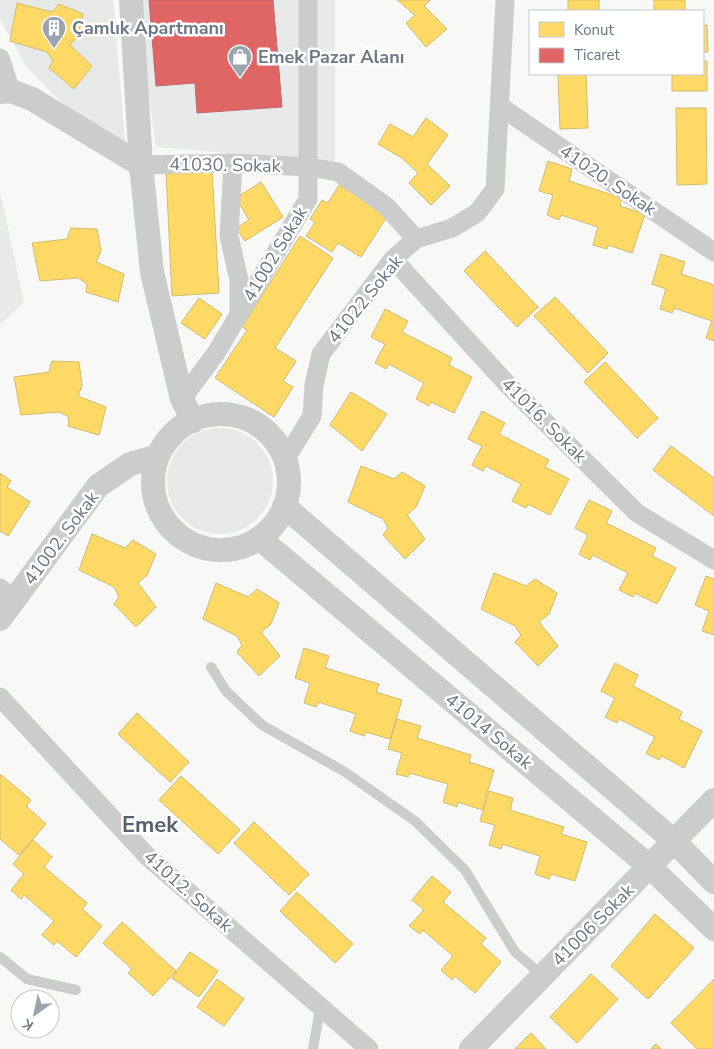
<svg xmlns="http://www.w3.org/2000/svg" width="714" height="1049" viewBox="0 0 714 1049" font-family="'Nunito Sans',sans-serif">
  <rect width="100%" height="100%" fill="#f8f8f7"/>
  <path fill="#e8eaea" d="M135 0H335V162L156 147Z
    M0 191 24 302 0 325Z"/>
  <path fill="#e6e9e5" d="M0 0H113L126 152 77 118 27 68 0 19Z
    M167 481a53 53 0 1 1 106 0a53 53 0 1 1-106 0Z"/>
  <path fill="#ffd966" stroke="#d2bc70" d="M397 0H430L424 6 447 29 426 47 406 23 415 15Z
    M568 0H599V11H568Z
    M654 0H685V11H654Z
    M17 3 52 12 59 4 83 14 78 36 70 45 92 66 74 89 49 68 53 61 47 52 10 41Z
    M703 25H707L708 52H703Z
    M703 61H707V91H672V74H703Z
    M558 74H586L588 128 560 129Z
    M676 108H706L707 184 677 185Z
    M426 118 448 135 427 164 450 186 431 205 409 183 418 173 402 158 378 144 390 124 413 137Z
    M548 161 572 169 569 181 622 198 620 206 645 214 632 253 608 245 607 249 593 245 598 227 561 215 559 220 547 215 553 195 539 191Z
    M212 170 219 293 172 296 166 172Z
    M261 182 283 217 245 241 236 228 249 220 236 198Z
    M339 185 388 215 361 257 338 243 332 252 306 236 315 222 310 219 322 200 328 203Z
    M71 228 97 229 101 251 96 262 124 274 118 302 86 292 87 284 78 278 40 281 32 243 67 239Z
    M300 236 333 258 275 348 296 361 283 381 293 387 274 417 215 378 247 330 242 327Z
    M485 251 538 307 517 327 464 271Z
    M661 254 685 262 681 274 714 285V341L706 338 712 321 674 308 672 313 660 309 666 289 652 284Z
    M555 297 608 353 588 373 534 316Z
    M199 298 222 314 205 339 181 323Z
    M385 309 408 321 402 332 452 358 449 365 472 377 454 413 431 402 429 406 416 399 424 383 389 364 386 369 375 363 385 344 371 337Z
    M52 361 79 362 82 385 78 396 106 407 99 435 68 426 69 417 59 412 21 415 14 377 49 372Z
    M605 362 658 418 637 438 584 382Z
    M351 392 387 414 362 451 330 425Z
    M482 411 505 423 499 434 549 460 545 467 569 479 550 515 528 504 526 508 512 501 521 484 486 466 483 471 472 465 482 446 468 439Z
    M671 446 714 478V516L653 470Z
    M361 466 394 479 402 472 425 486 416 507 407 515 425 539 405 559 383 535 388 528 383 519 348 502Z
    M0 473 11 481 7 487 30 502 8 536 0 531Z
    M589 500 612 511 606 523 656 548 652 556 676 568 657 604 635 593 633 597 619 590 628 573 593 555 590 560 579 554 588 535 575 528Z
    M92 534 125 548 133 540 156 554 147 575 138 583 156 607 136 627 114 604 119 597 114 587 79 570Z
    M494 573 526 586 535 579 557 593 549 614 539 622 558 646 538 666 515 642 521 635 515 626 481 609Z
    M706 576 714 579V635L702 631 709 611 695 605Z
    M216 583 248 597 257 589 279 603 271 624 261 632 280 656 259 676 237 652 242 645 237 636 203 619Z
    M304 648 329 656 325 668 379 684 376 692 402 700 390 739 366 732 364 736 350 731 356 714 318 702 316 707 304 703 310 683 295 678Z
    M615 663 638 675 633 686 682 712 679 719 702 731 684 768 662 756 659 760 646 753 655 737 619 719 617 723 605 717 615 698 601 691Z
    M137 713 189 762 170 782 118 734Z
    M397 719 421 726 417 738 471 755 469 762 494 770 482 810 458 802 457 807 443 802 448 784 410 773 408 777 396 774 402 753 388 749Z
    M0 774 31 800 26 806 46 824 19 855 0 839Z
    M181 776 240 830 218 854 159 800Z
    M489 791 513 798 510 810 564 827 561 834 587 842 575 881 551 874 549 879 535 874 540 856 502 844 501 849 489 845 495 825 480 821Z
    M254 822 309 874 289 895 234 843Z
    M33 840 52 857 44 867 87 903 82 909 102 926 76 957 57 941 54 945 42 935 54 921 24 895 21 899 11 890 24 874 13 864Z
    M432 876 451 892 443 902 486 938 481 944 501 962 475 993 455 976 452 980 441 970 453 956 423 930 420 934 409 926 424 910 412 900Z
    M297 892 353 944 335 963 280 911Z
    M655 914 694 948 648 999 611 966Z
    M122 922 176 971 153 996 128 973 132 969 103 943Z
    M190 952 218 971 199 997 172 978Z
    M591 974 618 999 577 1043 550 1017Z
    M217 979 244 999 224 1026 197 1007Z
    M714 979V1049H697L671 1023Z
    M531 1033 546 1049H515Z
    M656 1044 661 1049H651Z"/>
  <path fill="#e06666" stroke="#bc6b70" d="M149 0H273L282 107 197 113 195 83 156 86Z"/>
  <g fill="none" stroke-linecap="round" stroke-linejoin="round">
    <path stroke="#cbcccc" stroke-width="10" d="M211 667 226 691 262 725 345 772 415 821 465 870 515 952 542 975
      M0 957 27 979 76 990
      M313 1049 320 1009"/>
    <path stroke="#cbcccc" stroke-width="19" d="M0 58 11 91
      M501 107 714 252
      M233 163 229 236 239 280V313
      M141 165 233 163 309 167 338 172 386 206 416 239
      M393 259 509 386 637 513 714 560
      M182 399 216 353 308 199V0
      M285 460 312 416 314 385 321 354 393 259 416 239 452 228 477 213 495 189 505 0
      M0 588 14 600
      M0 697 148 857 369 1049"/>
    <path stroke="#cbcccc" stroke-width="24" d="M131 0 141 165 152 272 182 399 193 421
      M0 92 11 91 32 99 141 165
      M153 482a68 68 0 1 1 136 0a68 68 0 1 1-136 0Z
      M284 506 675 842 714 882
      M259 538 650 867 714 929
      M0 619 98 486 130 464 158 456
      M471 1049 714 800"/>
  </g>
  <defs>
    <symbol id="building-pin" viewBox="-11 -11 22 30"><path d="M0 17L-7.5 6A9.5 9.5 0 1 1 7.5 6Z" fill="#9ba4ae" stroke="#fff"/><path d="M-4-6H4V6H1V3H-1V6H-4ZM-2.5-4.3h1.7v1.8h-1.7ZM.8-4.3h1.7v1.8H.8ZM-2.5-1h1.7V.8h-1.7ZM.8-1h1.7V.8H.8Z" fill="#fff"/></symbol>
    <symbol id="shop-pin" viewBox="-11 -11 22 30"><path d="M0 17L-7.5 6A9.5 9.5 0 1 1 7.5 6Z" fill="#9ba4ae" stroke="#fff"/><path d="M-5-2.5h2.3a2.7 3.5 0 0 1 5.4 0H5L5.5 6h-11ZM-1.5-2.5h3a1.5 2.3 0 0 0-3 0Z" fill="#fff"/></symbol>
  </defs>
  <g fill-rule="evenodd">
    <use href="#building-pin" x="40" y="14" width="28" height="38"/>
    <use href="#shop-pin" x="226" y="43" width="28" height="38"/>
  </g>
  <g text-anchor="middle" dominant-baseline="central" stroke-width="5" stroke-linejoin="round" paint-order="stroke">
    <g font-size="18" font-weight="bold" fill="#697786" stroke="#fff" text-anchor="start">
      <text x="72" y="28">Çamlık Apartmanı</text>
      <text x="258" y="57">Emek Pazar Alanı</text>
    </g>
    <g font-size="18" fill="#697786" stroke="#fff">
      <text transform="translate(225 165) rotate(1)">41030. Sokak</text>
      <text transform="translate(608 180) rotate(34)">41020. Sokak</text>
      <text transform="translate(275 254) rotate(-59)">41002 Sokak</text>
      <text transform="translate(365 299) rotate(-51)">41022 Sokak</text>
      <text transform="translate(544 420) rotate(45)">41016. Sokak</text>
      <text transform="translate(61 538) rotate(-53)">41002. Sokak</text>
      <text transform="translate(489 731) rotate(40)">41014 Sokak</text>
      <text transform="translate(188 891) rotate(42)">41012. Sokak</text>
      <text transform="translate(593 925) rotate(-45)">41006 Sokak</text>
    </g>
    <g font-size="22" font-weight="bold" fill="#57616b" stroke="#fff">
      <text x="150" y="825">Emek</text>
    </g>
  </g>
  <rect x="529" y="10" width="175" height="65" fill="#ffffff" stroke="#c3c9cf"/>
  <rect x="539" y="22" width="25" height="15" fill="#ffd966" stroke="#c3c9cf"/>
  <text x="574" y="35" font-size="15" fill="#697786">Konut</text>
  <rect x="539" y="48" width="25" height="15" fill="#e06666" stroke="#c3c9cf"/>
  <text x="574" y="60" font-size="15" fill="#697786">Ticaret</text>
  <g transform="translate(35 1014) rotate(213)"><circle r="24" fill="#ffffff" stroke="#c3c9cf"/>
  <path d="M0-4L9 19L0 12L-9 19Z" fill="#9ba4ae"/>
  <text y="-8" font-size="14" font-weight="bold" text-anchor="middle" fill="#697786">K</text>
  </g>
</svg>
